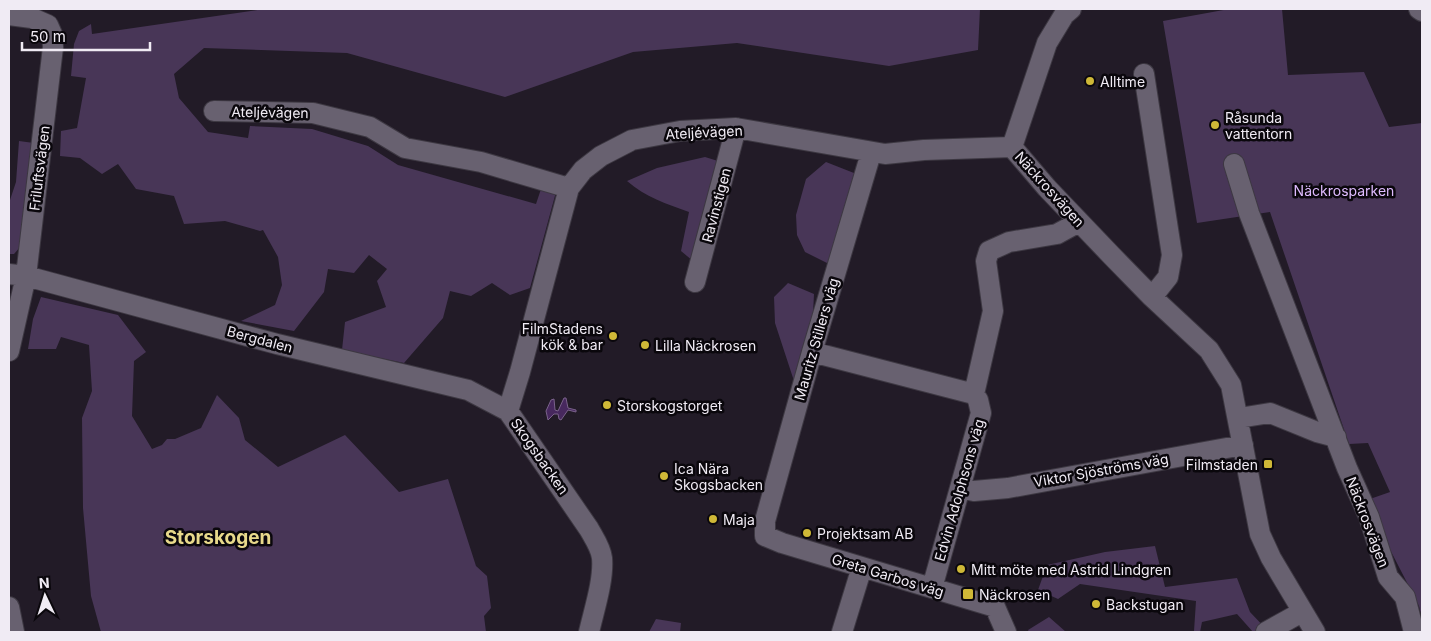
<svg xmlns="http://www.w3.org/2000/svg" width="1431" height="641" viewBox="0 0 1431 641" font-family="Inter,sans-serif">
  <rect width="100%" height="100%" fill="#221b27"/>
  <path fill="#483657" d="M265 9H980L978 50 889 66 737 43 633 52 505 97 347 53 204 48 174 74 179 98 208 132 248 138 250 126 312 129 368 146 398 165 536 204 541 189 556 192 530 288 510 295 492 283 471 296 450 291 443 318 404 363 342 350 345 322 386 307 377 281 387 269 369 255 354 273 328 269 324 292 294 331 241 321 275 305 282 285 278 257 263 230 260 231 225 221 184 224 174 196 136 189 118 164 102 174 80 158 60 156 61 131 77 128 86 78 71 76 74 44 79 31 91 24 92 34Z
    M1229 9H1282L1288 75 1364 72 1389 127 1422 123V618L1419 606 1381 532 1370 499 1390 492 1368 443 1349 444 1270 212 1197 223 1163 21Z
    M19 141 34 143 21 246 14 254H9V203L16 182Z
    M705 157 718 161 693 261 681 251 689 212C667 204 645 197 627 181L657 168Z
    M826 162 859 175 837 268 805 252 797 235 796 215 806 179Z
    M788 283 814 294 813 314 794 381 775 323 774 297Z
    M41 297 118 315 146 352 134 361 132 416 152 449 162 445 167 439H175L201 428 217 395 239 418 245 440 278 467 345 435 399 492 448 479 476 566 487 576 491 608 484 616 486 632H101L91 596 83 508 82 418 92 391 89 345 61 337 56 349H28L33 319Z
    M1155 546 1165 587 1237 578 1250 612 1269 632H1253L1237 614 1202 622 1200 632H1191L1194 631 1196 601 1080 584 1058 599 1038 590 1047 565 1105 552Z
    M1049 617 1066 632H1029L1028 630Z
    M656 619 681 623 680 632H649Z"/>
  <path fill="#47285e" stroke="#7a628b" d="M564 398H566L568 408 576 410V412L568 410 561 420 559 419 558 414H554L548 420 546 411 551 400 554 399 555 410 558 411Z"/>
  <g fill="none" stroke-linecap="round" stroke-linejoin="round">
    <defs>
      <path id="minor" d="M1419 9 1422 11
        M9 15 32 18 48 25 52 34 53 47 26 276 9 351
        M1144 74 1172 255 1168 277 1152 297
        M214 111 313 113 370 127 405 148 481 162 569 188
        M1012 147 1047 188 1111 255 1152 297 1209 350 1231 385 1260 534 1271 558 1315 632
        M1012 147 1047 43 1064 15 1071 9
        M871 153 812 352 765 521V536L782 543 995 607 1006 632
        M1234 164 1249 213 1347 468 1369 517 1388 577 1405 597 1414 632
        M9 274 26 276 277 344 468 390 508 411 589 529C594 538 601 548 602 558 604 580 594 610 589 632
        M695 282 736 128
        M812 352 974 394
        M508 411 520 372 569 188 583 170 601 156 632 140 680 131 736 128 885 154 924 150 1012 147
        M1239 418 1270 413 1317 432 1336 437
        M960 488 974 491 1008 488 1243 445
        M932 588 981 413 978 400 974 394 993 311 986 261 989 251 1009 242 1057 234 1079 222
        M9 607 14 632
        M842 632 862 567
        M1266 632 1302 612"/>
    </defs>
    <use href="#minor" stroke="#3d3842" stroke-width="22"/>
    <use href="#minor" stroke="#686170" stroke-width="20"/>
  </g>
  <g fill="#cfb837" stroke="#0a070c" stroke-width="2">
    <circle cx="1090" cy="81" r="5"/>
    <circle cx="1215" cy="125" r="5"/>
    <circle cx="613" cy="336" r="5"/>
    <circle cx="645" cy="345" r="5"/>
    <circle cx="607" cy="405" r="5"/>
    <rect x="1263" y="459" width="10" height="10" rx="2.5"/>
    <circle cx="664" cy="476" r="5"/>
    <circle cx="713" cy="519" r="5"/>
    <circle cx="807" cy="533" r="5"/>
    <circle cx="961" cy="569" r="5"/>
    <rect x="962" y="588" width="12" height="12" rx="2.5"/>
    <circle cx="1096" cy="604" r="5"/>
  </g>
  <g text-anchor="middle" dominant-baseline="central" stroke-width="5" stroke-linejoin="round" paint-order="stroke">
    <g font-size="14" fill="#f0ebf4" stroke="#0a070c" text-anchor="start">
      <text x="1100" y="81">Alltime</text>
      <text x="1225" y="117">Råsunda<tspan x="1225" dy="16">vattentorn</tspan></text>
      <text x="603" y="328" text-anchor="end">FilmStadens<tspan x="603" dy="16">kök &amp; bar</tspan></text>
      <text x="655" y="345">Lilla Näckrosen</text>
      <text x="617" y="405">Storskogstorget</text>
      <text x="1258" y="464" text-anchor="end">Filmstaden</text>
      <text x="674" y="468">Ica Nära<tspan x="674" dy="16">Skogsbacken</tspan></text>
      <text x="723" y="519">Maja</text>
      <text x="817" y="533">Projektsam AB</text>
      <text x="971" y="569">Mitt möte med Astrid Lindgren</text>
      <text x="979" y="594">Näckrosen</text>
      <text x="1106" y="604">Backstugan</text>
    </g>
    <g font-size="14" fill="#f0ebf4" stroke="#0a070c">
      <text transform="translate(270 112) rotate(1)">Ateljévägen</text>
      <text transform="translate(704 132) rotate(-3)">Ateljévägen</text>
      <text transform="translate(39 168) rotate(-83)">Friluftsvägen</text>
      <text transform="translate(1050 189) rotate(48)">Näckrosvägen</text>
      <text transform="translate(716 205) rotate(-75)">Ravinstigen</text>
      <text transform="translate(260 339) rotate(15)">Bergdalen</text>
      <text transform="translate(816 339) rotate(-74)">Mauritz Stillers väg</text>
      <text transform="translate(540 456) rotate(55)">Skogsbacken</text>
      <text transform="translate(1101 470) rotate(-10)">Viktor Sjöströms väg</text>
      <text transform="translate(959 490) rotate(-74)">Edvin Adolphsons väg</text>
      <text transform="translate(1368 522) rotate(69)">Näckrosvägen</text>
      <text transform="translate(888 575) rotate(17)">Greta Garbos väg</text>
    </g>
    <g font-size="14" fill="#dfbbff" stroke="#0a070c">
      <text x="1344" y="190">Näckrosparken</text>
    </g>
    <g font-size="19" font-weight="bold" fill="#e8d98b" stroke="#0a070c">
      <text x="218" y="537">Storskogen</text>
    </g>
  </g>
  <rect width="1431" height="641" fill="none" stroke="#f0ebf4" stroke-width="20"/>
  <g transform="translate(45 596) rotate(356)" stroke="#0a070c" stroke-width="4" paint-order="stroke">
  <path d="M0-4L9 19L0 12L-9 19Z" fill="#f0ebf4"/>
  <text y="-8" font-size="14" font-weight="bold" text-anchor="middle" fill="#f0ebf4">N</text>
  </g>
  <path d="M22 42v8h128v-8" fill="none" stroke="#f0ebf4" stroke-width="2.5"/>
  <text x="30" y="42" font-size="15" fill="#f0ebf4" stroke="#0a070c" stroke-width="4" paint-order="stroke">50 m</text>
</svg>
